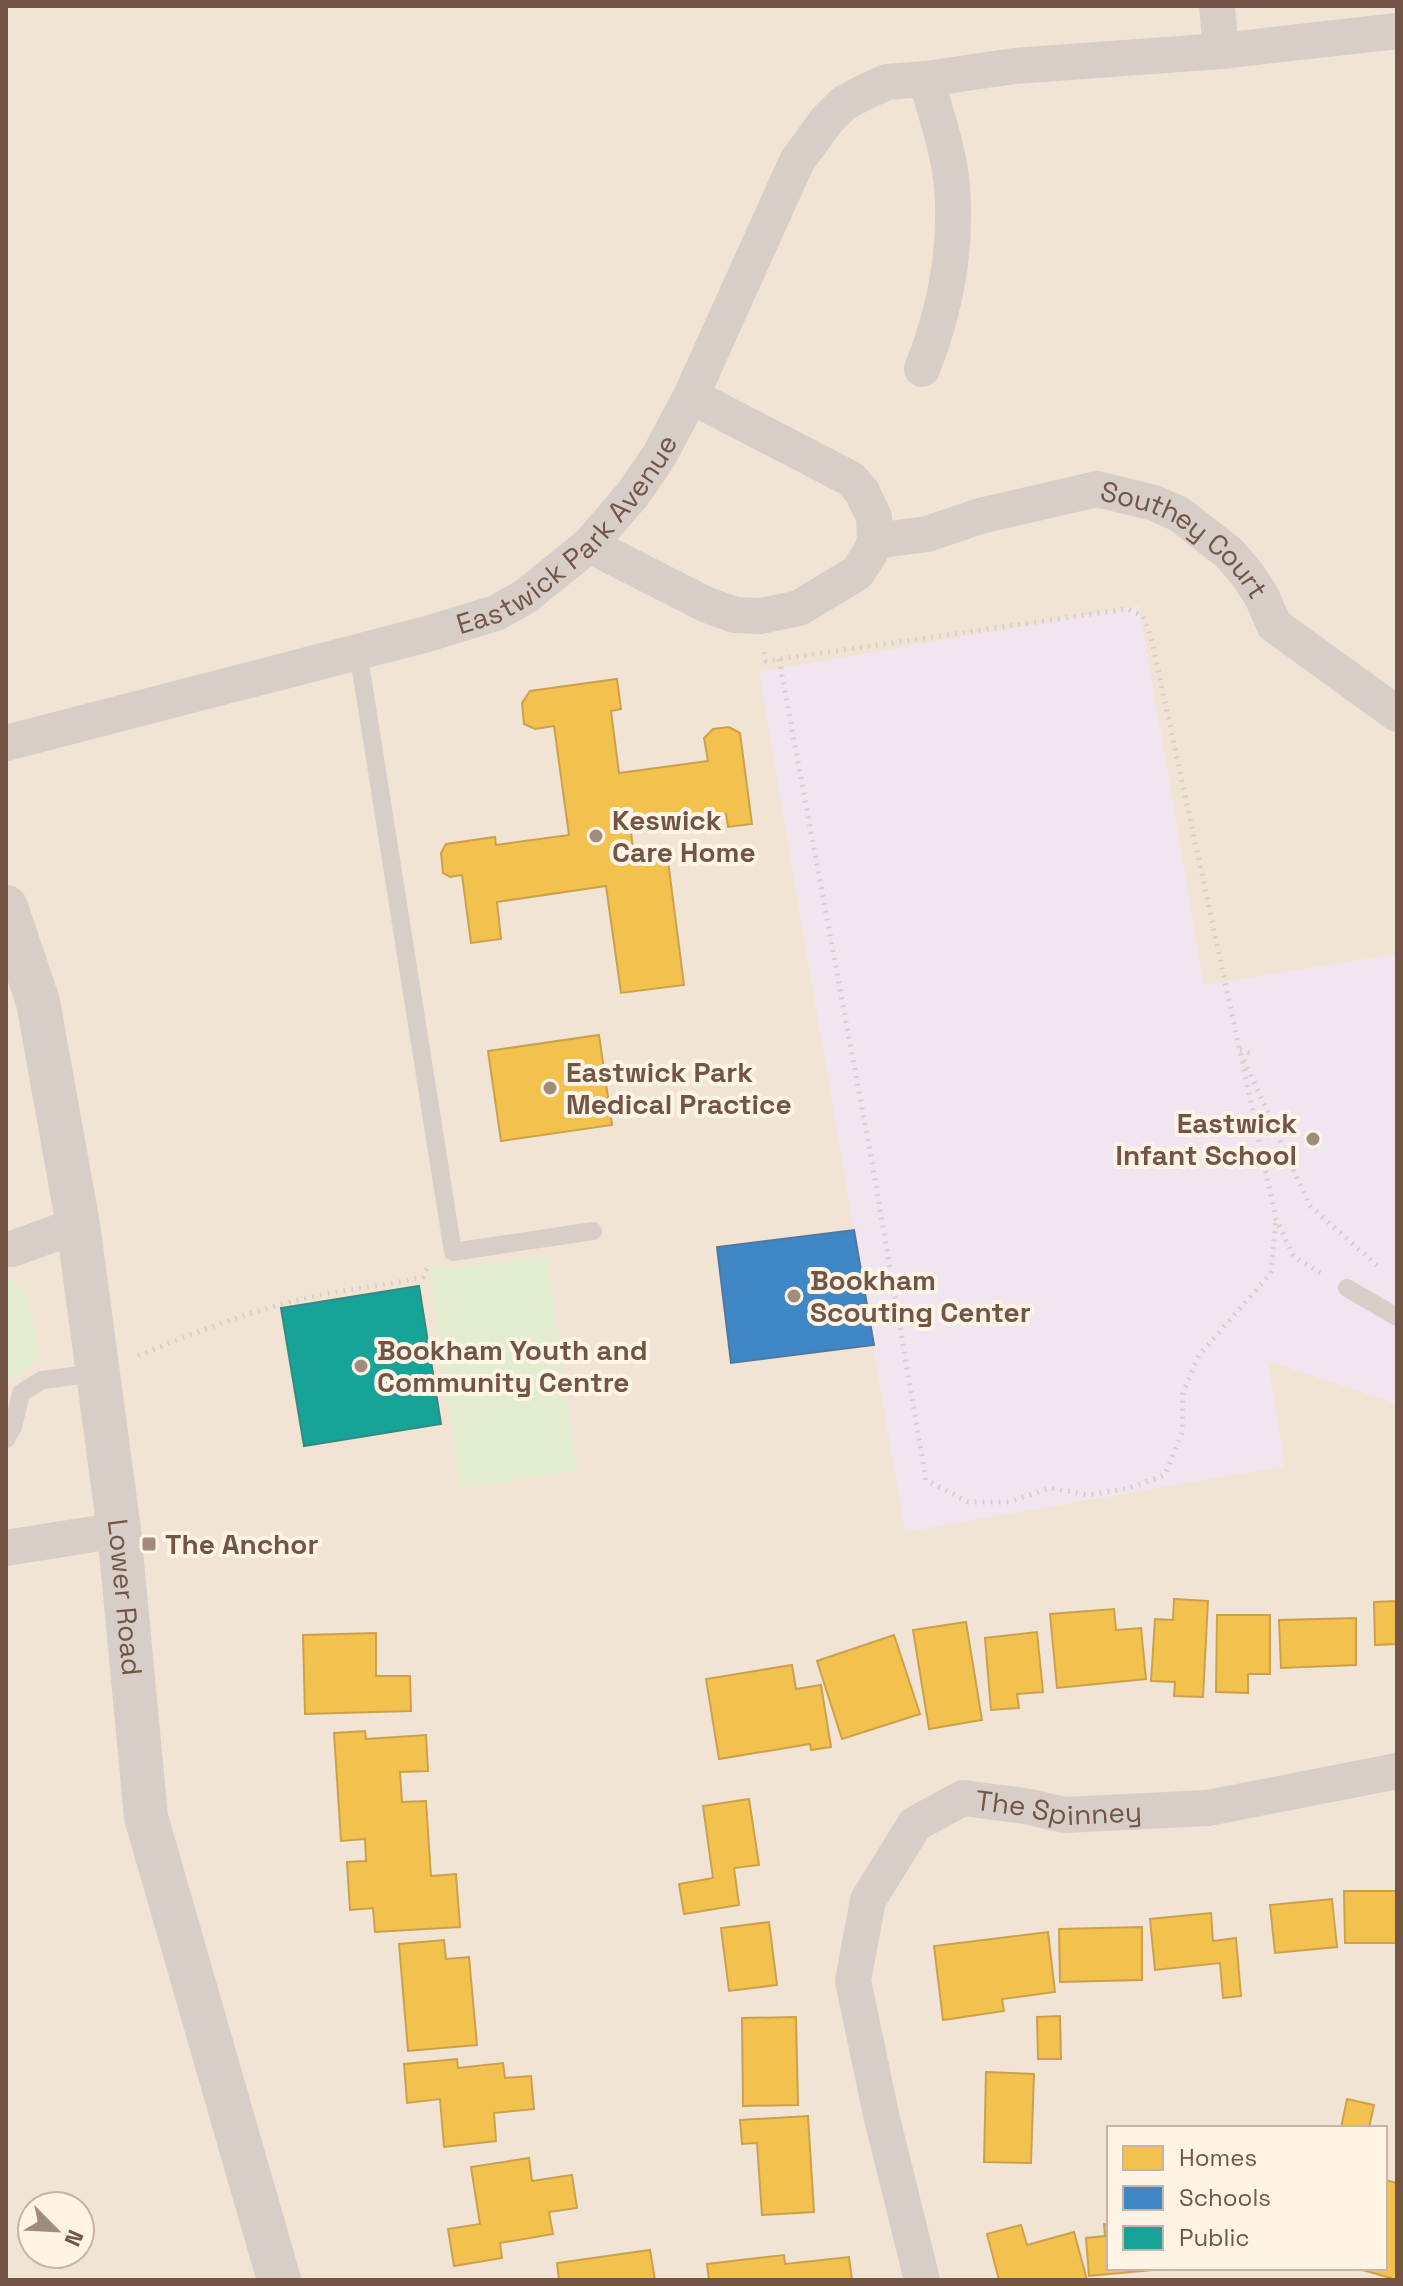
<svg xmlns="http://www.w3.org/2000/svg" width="1403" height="2286" viewBox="0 0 1403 2286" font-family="'Space Grotesk',sans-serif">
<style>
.residential{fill:#f2e4d5;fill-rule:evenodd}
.education{fill:#f1e5f0}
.green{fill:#e2eccf}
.homes{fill:#f2c14e;stroke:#cca14c;stroke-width:2}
.schools{fill:#3f88c5;stroke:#4f799f;stroke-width:2}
.public{fill:#17a398;stroke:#338c7f;stroke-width:2}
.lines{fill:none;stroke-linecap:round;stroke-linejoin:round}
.path{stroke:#d9cfca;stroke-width:5;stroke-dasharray:2 6;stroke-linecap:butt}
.lane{stroke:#d7cec8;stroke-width:18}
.street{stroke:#d7cec8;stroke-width:36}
.secondary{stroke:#d7cec8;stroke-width:44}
.poi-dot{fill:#a18b7e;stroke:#fff4e5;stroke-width:3}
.labels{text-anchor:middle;stroke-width:8;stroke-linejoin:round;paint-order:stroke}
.street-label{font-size:28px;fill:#735546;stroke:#fff4e5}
.poi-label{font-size:28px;font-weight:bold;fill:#735546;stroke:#fff4e5;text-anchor:start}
</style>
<rect width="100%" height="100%" fill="#f6efe6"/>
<path class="residential" d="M6 6H1397V2280H6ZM1109 2128H1385V2268H1109ZM32 2206H80V2254H32Z"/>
<polygon class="education" points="1139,606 1204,985 1397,954 1397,1404 1268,1361 1285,1466 905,1532 759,672"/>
<g class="green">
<polygon points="547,1255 577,1471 460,1488 429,1266 451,1269"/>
<polygon points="6,1276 21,1287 29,1302 39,1358 6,1384"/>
</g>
<g class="homes">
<polygon points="617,679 621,709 611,711 619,773 708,761 704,738 713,729 729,727 740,733 752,824 728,827 726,814 716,815 716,820 631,832 634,857 667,853 684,985 621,993 606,886 497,902 501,939 471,943 462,875 450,877 443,873 441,853 446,844 495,837 496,845 569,835 554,726 535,729 524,724 522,703 530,691"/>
<polygon points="599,1035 612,1125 501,1141 488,1051"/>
<polygon points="1174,1599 1208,1601 1203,1697 1174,1696 1175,1682 1151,1681 1155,1619 1173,1620"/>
<polygon points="1397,1601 1397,1644 1375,1645 1374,1602"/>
<polygon points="1114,1609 1116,1630 1141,1628 1146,1679 1057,1688 1050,1614"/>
<polygon points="1217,1615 1270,1615 1270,1674 1248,1674 1248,1693 1216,1692"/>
<polygon points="1356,1618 1356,1665 1281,1668 1279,1620"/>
<polygon points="966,1622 982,1720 929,1729 913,1630"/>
<polygon points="1037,1632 1043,1692 1017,1694 1019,1708 991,1710 985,1638"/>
<polygon points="376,1633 376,1676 410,1676 411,1711 305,1714 303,1635"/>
<polygon points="894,1635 920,1714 842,1739 817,1661"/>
<polygon points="792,1665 796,1689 821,1685 831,1747 811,1750 810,1744 719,1759 706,1679"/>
<polygon points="365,1731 366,1739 426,1735 428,1771 400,1772 402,1802 426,1801 431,1876 456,1874 460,1927 375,1932 373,1908 350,1910 347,1862 366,1861 365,1839 341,1841 334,1733"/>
<polygon points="749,1799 759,1865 734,1868 739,1905 684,1914 679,1884 713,1878 703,1806"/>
<polygon points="1344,1891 1397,1891 1397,1943 1345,1943"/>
<polygon points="1332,1899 1337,1947 1275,1953 1270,1905"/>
<polygon points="1211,1913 1213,1941 1236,1938 1241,1996 1223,1998 1220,1963 1155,1970 1150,1919"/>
<polygon points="769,1922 777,1985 729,1991 721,1928"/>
<polygon points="1142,1927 1142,1980 1060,1982 1059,1929"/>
<polygon points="1048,1932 1055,1992 1002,1999 1004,2011 943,2020 934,1946"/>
<polygon points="444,1940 446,1959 469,1957 477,2045 408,2051 399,1944"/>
<polygon points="1060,2016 1061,2059 1038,2059 1037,2017"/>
<polygon points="796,2017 798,2105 743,2106 742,2018"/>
<polygon points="457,2059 458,2068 503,2063 505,2078 531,2076 534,2109 494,2113 496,2141 444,2147 440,2099 407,2103 404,2064"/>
<polygon points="986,2072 1034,2074 1031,2163 984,2162"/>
<polygon points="1347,2099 1374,2105 1369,2128 1341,2128"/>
<polygon points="808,2116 814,2212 762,2215 757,2143 742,2144 740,2120"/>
<polygon points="529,2158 532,2181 572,2175 577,2208 549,2212 553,2234 500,2243 502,2258 454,2266 448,2229 480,2224 471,2167"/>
<polygon points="1385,2180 1397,2183 1397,2280 1356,2268 1385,2268"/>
<polygon points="1104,2224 1109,2224 1109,2268 1174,2268 1089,2276 1086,2238 1105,2236"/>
<polygon points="1021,2225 1027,2245 1074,2232 1087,2280 999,2280 987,2234"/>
<polygon points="650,2250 655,2280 559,2280 557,2263"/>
<polygon points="784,2255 785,2264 849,2257 852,2280 709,2280 707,2264"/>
</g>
<polygon class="schools" points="854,1230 874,1345 731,1363 717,1247"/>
<polygon class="public" points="419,1286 441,1424 304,1446 281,1308"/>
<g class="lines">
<g class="path">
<polyline points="764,652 766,661 1127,609 1143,616 1151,637 1276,1219 1294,1257 1324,1275"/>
<polyline points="779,659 872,1162 926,1480 968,1502 1009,1502 1050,1488 1088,1495 1129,1488 1165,1475 1182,1433 1183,1393 1199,1355 1271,1273 1276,1219"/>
<polyline points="1240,1050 1254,1054"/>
<polyline points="1244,1060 1310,1206 1380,1268"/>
<path d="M138 1356C194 1333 249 1311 307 1298 345 1289 385 1286 423 1277L427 1268"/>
</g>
<g class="lane">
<polyline points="358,651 453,1252 593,1231"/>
<polyline points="1347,1288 1397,1317"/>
<polyline points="6,1439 13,1427 21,1393 42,1380 97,1373"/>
</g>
<g class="street">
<polyline points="1217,6 1221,51"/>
<path d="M922 369C945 311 957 250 952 187 949 151 936 114 926 79"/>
<path id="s1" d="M875 541 927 534 980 516 1097 489 1154 503 1179 514 1229 553 1247 574 1262 597 1274 625 1397 714"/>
<polyline points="589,545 707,605 735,615 761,616 799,608 857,573 870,553 875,541 874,517 862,492 851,479 691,396"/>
<path id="s2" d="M6 743 427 634 496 613 526 596 589 545 633 494 659 456 691 396 797 161 827 120 844 103 867 91 887 82 926 79 1014 66 1221 51 1397 31"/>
<polyline points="6,1249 12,1249 78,1225"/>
<polyline points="6,1548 119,1530"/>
<path id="s3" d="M922 2280 882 2119 853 1981 868 1900 915 1824 963 1798 1025 1806 1065 1815 1208 1808 1397 1771"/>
</g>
<path class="secondary" id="s4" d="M6 907 38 1002 78 1225 119 1530 146 1817 279 2280"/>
</g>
<g class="poi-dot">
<circle cx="596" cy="836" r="8"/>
<circle cx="550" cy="1088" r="8"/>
<circle cx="1313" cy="1139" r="8"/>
<circle cx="794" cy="1296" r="8"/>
<circle cx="361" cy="1366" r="8"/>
<rect x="141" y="1536" width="16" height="16" rx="4"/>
</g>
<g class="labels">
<g class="street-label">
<text dy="10" stroke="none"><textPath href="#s2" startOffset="612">Eastwick Park Avenue</textPath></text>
<text dy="10" stroke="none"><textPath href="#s1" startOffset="332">Southey Court</textPath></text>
<text dy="10" stroke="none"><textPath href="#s4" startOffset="702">Lower Road</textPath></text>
<text dy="10" stroke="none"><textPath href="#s3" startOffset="630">The Spinney</textPath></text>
</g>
<g class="poi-label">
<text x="612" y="830">Keswick<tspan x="612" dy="32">Care Home</tspan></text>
<text x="566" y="1082">Eastwick Park<tspan x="566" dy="32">Medical Practice</tspan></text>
<text x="1297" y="1133" text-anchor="end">Eastwick<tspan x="1297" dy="32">Infant School</tspan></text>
<text x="810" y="1290">Bookham<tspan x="810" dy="32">Scouting Center</tspan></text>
<text x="377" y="1360">Bookham Youth and<tspan x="377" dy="32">Community Centre</tspan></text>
<text x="165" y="1554">The Anchor</text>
</g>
</g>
<rect width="1403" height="2286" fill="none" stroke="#735546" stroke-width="16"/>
<rect x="1107" y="2126" width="280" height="144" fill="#fff4e5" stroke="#c7b4a5" stroke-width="2"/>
<rect x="1123" y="2146" width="40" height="24" fill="#f2c14e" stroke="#c7b4a5" stroke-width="2"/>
<text x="1179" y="2166" font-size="24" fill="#735546">Homes</text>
<rect x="1123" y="2186" width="40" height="24" fill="#3f88c5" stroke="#c7b4a5" stroke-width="2"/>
<text x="1179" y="2206" font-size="24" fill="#735546">Schools</text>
<rect x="1123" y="2226" width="40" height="24" fill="#17a398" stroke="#c7b4a5" stroke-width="2"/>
<text x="1179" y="2246" font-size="24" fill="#735546">Public</text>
<g transform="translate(56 2230) rotate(114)"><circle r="38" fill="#fff4e5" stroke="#c7b4a5" stroke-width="2"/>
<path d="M0-6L14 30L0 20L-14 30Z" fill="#a18b7e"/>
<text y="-12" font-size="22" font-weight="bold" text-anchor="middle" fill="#735546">N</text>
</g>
</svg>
